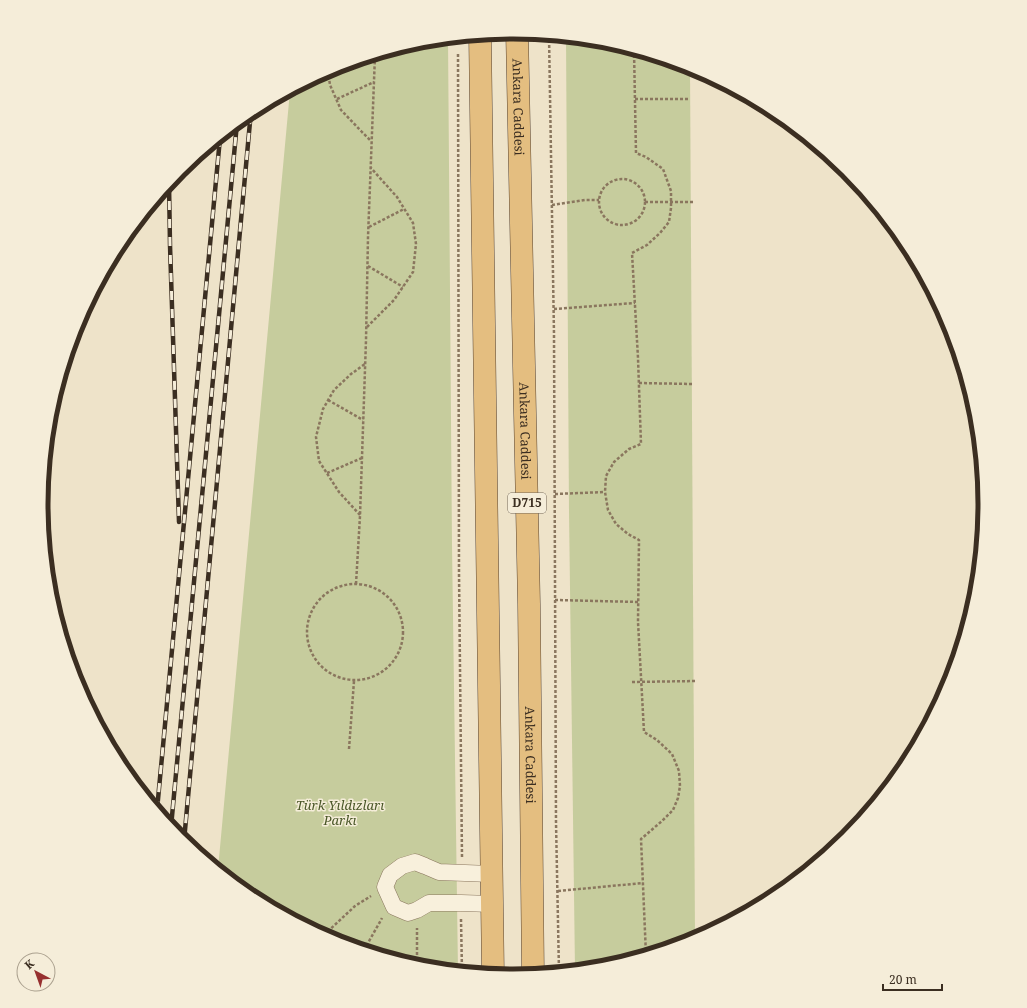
<svg xmlns="http://www.w3.org/2000/svg" width="1027" height="1008" viewBox="0 0 1027 1008" font-family="'Noto Serif',serif">
<style>
.green{fill:#c6cc9d}
.lines{fill:none;stroke-linecap:round;stroke-linejoin:round}
.minor-casing{stroke:#8a765e;stroke-width:17}
.trunk-casing{stroke:#584432;stroke-width:23}
.path{stroke:#8a765e;stroke-width:2.5;stroke-dasharray:3 2;stroke-linecap:butt}
.minor{stroke:#f8f0dc;stroke-width:16}
.trunk{stroke:#e4be80;stroke-width:22}
.rail-casing{stroke:#3b2e21;stroke-width:4.5}
.rail{stroke:#f5edd9;stroke-width:3;stroke-dasharray:9;stroke-linecap:butt}
.labels{text-anchor:middle;stroke-width:3;stroke-linejoin:round;paint-order:stroke}
.shield{fill:#f5edd9;stroke:#736758;stroke-width:1}
.shield-label{font-size:12px;font-weight:bold;fill:#3b2e21}
.street-label{font-size:13px;fill:#3b2e21;stroke:#f5edd9}
.park-label{font-size:13px;font-style:italic;fill:#4a5728;stroke:#f5edd9}
.rim{fill:none;stroke:#3b2e21;stroke-width:5}
</style>
<rect width="100%" height="100%" fill="#eee3c9"/>
<g class="green">
<polygon points="566,37 606,41 690,67 695,939 605,967 575,970 569,511"/>
<polygon points="448,38 452,545 458,971 421,967 333,940 251,896 218,869 290,91 333,68 422,41"/>
</g>
<g class="lines">
<g class="minor-casing">
<polyline id="minor" points="491,874 439,872 425,866 415,862 402,866 390,875 385,887 394,907 408,913 417,910 429,903 461,903 492,904"/>
</g>
<g class="trunk-casing">
<g id="trunk">
<path id="s1" d="M517 32 529 604 533 974"/>
<polyline points="480,35 493,974"/>
</g>
</g>
<g class="path">
<polyline points="549,35 554,334 556,822 559,972"/>
<polyline points="634,50 636,153 646,157 663,169 671,191 671,208 669,222 660,233 647,245 632,253 638,358 641,444 629,449 614,462 606,476 605,492 608,510 616,524 628,534 639,540 638,622 644,732 657,740 672,754 679,771 680,786 678,798 673,810 662,821 641,839 646,955"/>
<polyline points="458,54 459,573 462,857"/>
<polyline points="328,71 330,85 341,110 362,132 371,141"/>
<polyline points="337,99 374,82"/>
<polyline points="635,99 690,99"/>
<circle cx="622" cy="202" r="23"/>
<polyline points="645,202 693,202"/>
<polyline points="552,205 585,200 599,200"/>
<polyline points="369,227 404,209"/>
<polyline points="368,266 403,287"/>
<polyline points="554,309 635,303"/>
<polyline points="367,327 394,300 413,272 416,244 413,223 397,197 371,168"/>
<polyline points="639,383 692,384"/>
<polyline points="328,400 363,420"/>
<polyline points="327,473 362,458"/>
<polyline points="555,494 605,492"/>
<polyline points="360,515 339,492 319,461 316,437 323,409 334,390 351,374 365,364"/>
<circle cx="355" cy="632" r="48"/>
<polyline points="356,584 360,516 366,340 368,237 375,55"/>
<polyline points="555,600 639,602"/>
<polyline points="632,682 696,681"/>
<polyline points="349,749 354,681"/>
<polyline points="558,891 643,883"/>
<polyline points="461,919 462,971"/>
<polyline points="324,935 355,906 371,896"/>
<polyline points="364,950 381,920 382,918"/>
<polyline points="417,965 417,928"/>
</g>
<use href="#minor" class="minor"/>
<use href="#trunk" class="trunk"/>
<g class="rail-casing">
<g id="rail">
<polyline points="169,183 170,245 179,522"/>
<polyline points="157,810 220,138"/>
<polyline points="171,827 237,123"/>
<polyline points="184,841 251,111"/>
</g>
</g>
<use href="#rail" class="rail"/>
</g>
<g class="labels">
<rect class="shield" x="508" y="493" width="38" height="20" rx="3"/>
<g class="shield-label">
<text x="527" y="507">D715</text>
</g>
<g class="street-label">
<text dy="5" stroke="none"><textPath href="#s1" startOffset="75">Ankara Caddesi</textPath></text>
<text dy="5" stroke="none"><textPath href="#s1" startOffset="399">Ankara Caddesi</textPath></text>
<text dy="5" stroke="none"><textPath href="#s1" startOffset="723">Ankara Caddesi</textPath></text>
</g>
<g class="park-label">
<text x="340" y="810">Türk Yıldızları<tspan x="340" dy="15">Parkı</tspan></text>
</g>
</g>
<path d="M0 0H1027V1008H0ZM48 504a465 465 0 1 1 930 0a465 465 0 1 1-930 0Z" fill="#f5edd9" fill-rule="evenodd"/>
<path class="rim" d="M48 504a465 465 0 1 1 930 0a465 465 0 1 1-930 0Z"/>
<g transform="translate(36 972) rotate(319)"><circle r="19" fill="#f5edd9" stroke="#aba18f"/>
<path d="M0-3L7 15L0 10L-7 15Z" fill="#97302f"/>
<text y="-6" font-size="11" font-weight="bold" text-anchor="middle" fill="#3b2e21">K</text>
</g>
<path d="M883 984v6h59v-6" fill="none" stroke="#3b2e21" stroke-width="2"/>
<text x="889" y="984" font-size="12" fill="#3b2e21" stroke="#f5edd9" stroke-width="3" paint-order="stroke">20 m</text>
</svg>
